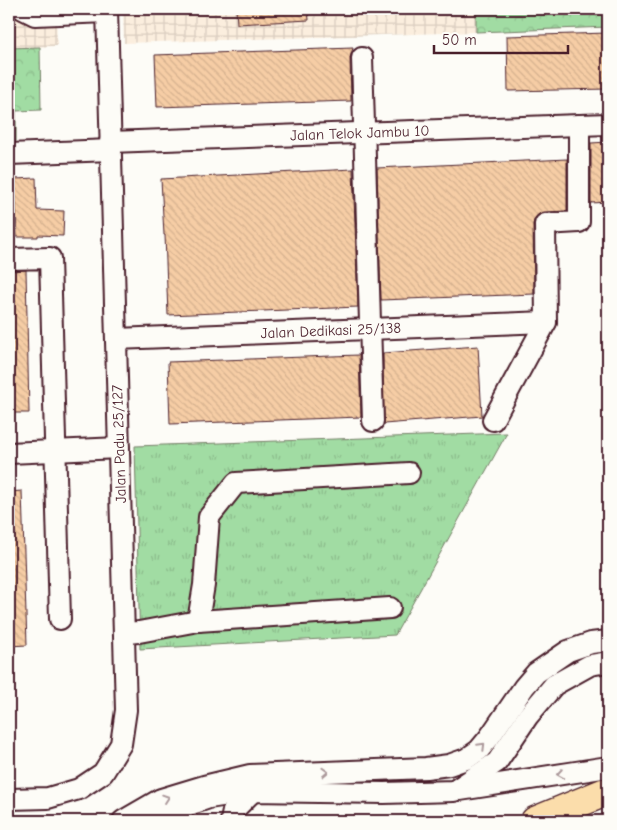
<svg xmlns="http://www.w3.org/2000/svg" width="617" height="830" viewBox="0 0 617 830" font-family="'Comic Neue',sans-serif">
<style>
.industrial{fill:url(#industrial-grid)}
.grass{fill:url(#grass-tufts);stroke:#767e67}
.forest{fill:url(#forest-crowns);stroke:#767e67}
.building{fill:url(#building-back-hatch);stroke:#4a1f2b}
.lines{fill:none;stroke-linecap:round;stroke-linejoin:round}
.minor-casing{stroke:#4a1f2b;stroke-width:24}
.highway-casing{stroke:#4a1f2b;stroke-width:31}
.minor{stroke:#fdfcf7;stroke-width:20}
.highway{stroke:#fbddab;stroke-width:28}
.oneway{stroke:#ac999b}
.labels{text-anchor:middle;stroke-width:4.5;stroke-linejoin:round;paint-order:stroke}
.street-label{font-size:15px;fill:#4a1f2b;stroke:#fdfcf7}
</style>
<defs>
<pattern id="industrial-grid" width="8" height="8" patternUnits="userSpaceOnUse" patternTransform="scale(1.25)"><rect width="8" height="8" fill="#fbeede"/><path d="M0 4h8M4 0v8" fill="none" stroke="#d9ccbf"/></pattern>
<pattern id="grass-tufts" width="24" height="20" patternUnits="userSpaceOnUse" patternTransform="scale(1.25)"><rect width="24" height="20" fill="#a1dca3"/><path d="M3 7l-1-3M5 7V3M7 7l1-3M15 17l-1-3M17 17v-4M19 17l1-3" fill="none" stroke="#8cbc8c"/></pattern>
<pattern id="forest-crowns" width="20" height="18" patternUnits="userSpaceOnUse" patternTransform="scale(1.25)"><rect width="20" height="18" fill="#a1dca3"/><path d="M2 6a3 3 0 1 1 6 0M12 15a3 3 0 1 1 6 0" fill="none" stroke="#8cbc8c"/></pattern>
<pattern id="building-back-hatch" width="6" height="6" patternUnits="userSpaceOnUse" patternTransform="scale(1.25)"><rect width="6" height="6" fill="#f6cda5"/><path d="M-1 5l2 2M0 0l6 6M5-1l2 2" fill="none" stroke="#d4b08e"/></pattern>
</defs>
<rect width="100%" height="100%" fill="#fdfcf7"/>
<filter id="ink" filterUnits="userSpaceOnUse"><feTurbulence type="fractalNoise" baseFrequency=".02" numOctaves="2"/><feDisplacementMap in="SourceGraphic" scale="10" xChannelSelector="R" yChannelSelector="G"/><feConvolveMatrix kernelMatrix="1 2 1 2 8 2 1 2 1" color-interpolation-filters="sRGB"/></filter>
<g filter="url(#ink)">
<g class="industrial">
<polygon points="9,9 56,9 57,46 9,48"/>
<polygon points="123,9 476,9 476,32 124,43"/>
</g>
<polygon class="grass" points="507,433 395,635 140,649 135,446"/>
<g class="forest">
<polygon points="476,9 608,9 608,27 476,32"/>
<polygon points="40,47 41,110 16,111 16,141 9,141 9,48"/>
</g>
<g class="building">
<polygon points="236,9 308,9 309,20 237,24"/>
<polygon points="608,33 608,89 508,91 507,36"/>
<polygon points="353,48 350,58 351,101 157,107 155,55"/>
<polygon points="608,142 608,202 591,203 591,143"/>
<polygon points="567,159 567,211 544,212 539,214 535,218 533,224 534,294 381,300 377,168"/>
<polygon points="353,169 358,307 168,315 165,235 164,235 161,179"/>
<polygon points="36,178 37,210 64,211 63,236 38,235 38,237 17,237 15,179"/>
<polygon points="26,270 29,413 9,413 9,271"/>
<polygon points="478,346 482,416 384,424 383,353"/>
<polygon points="359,355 361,417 170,424 168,362"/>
<polygon points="22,491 27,645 9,646 9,492"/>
</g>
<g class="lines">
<g class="minor-casing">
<g id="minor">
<polyline points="23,9 35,15 107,12"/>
<polyline points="362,58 373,421"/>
<path id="s1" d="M110 142 608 124"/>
<polyline points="9,154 111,150"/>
<polyline points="9,259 50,258 60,619"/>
<path id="s2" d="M116 339 546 322"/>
<polyline points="493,420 546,322 545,224 579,222 579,125"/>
<polyline points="9,453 119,448"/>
<polyline points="198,621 204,585 209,517 236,483 409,473"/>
<polyline points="124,633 139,632 198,621 390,608"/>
<polyline points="460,790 608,767"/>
<polyline points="9,799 48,798 79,789 103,773 121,744 126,710 107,9"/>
<polyline points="123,821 161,799 204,786 250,775 426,768 449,765 466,759 479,750 489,738 524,687 536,673 568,651 591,643 608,641"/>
<polyline points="150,821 160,815 209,798 253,791 384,793 454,791 497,762 528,716 554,685 590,665 608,662"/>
<polyline points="231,821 233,811 253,791"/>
</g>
</g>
<g class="highway-casing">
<polyline id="highway" points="535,821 603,793 608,792"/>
</g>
<use href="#minor" class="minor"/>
<use href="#highway" class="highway"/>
</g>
<defs><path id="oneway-chevron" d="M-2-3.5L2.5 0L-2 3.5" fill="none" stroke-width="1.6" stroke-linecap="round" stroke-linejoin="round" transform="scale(1.25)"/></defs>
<g class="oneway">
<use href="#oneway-chevron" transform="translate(482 746) rotate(-45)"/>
<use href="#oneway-chevron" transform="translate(325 772) rotate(-2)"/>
<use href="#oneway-chevron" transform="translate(560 774) rotate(171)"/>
<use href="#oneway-chevron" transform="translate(166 798) rotate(-19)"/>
</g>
</g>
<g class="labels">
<g class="street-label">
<text dy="5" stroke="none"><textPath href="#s1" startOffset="250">Jalan Telok Jambu 10</textPath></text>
<text dy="5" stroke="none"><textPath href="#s2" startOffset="215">Jalan Dedikasi 25/138</textPath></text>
<text transform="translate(119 444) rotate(-92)" y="5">Jalan Padu 25/127</text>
</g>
</g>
<rect width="617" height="830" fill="none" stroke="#fdfcf7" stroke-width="30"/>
<rect x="15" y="15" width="587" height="800" fill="none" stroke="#4a1f2b" stroke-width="2" filter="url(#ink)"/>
<path d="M434 45v8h134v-8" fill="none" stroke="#4a1f2b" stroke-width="2.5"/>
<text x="442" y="45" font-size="15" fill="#4a1f2b" stroke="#fdfcf7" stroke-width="4" paint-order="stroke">50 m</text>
</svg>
